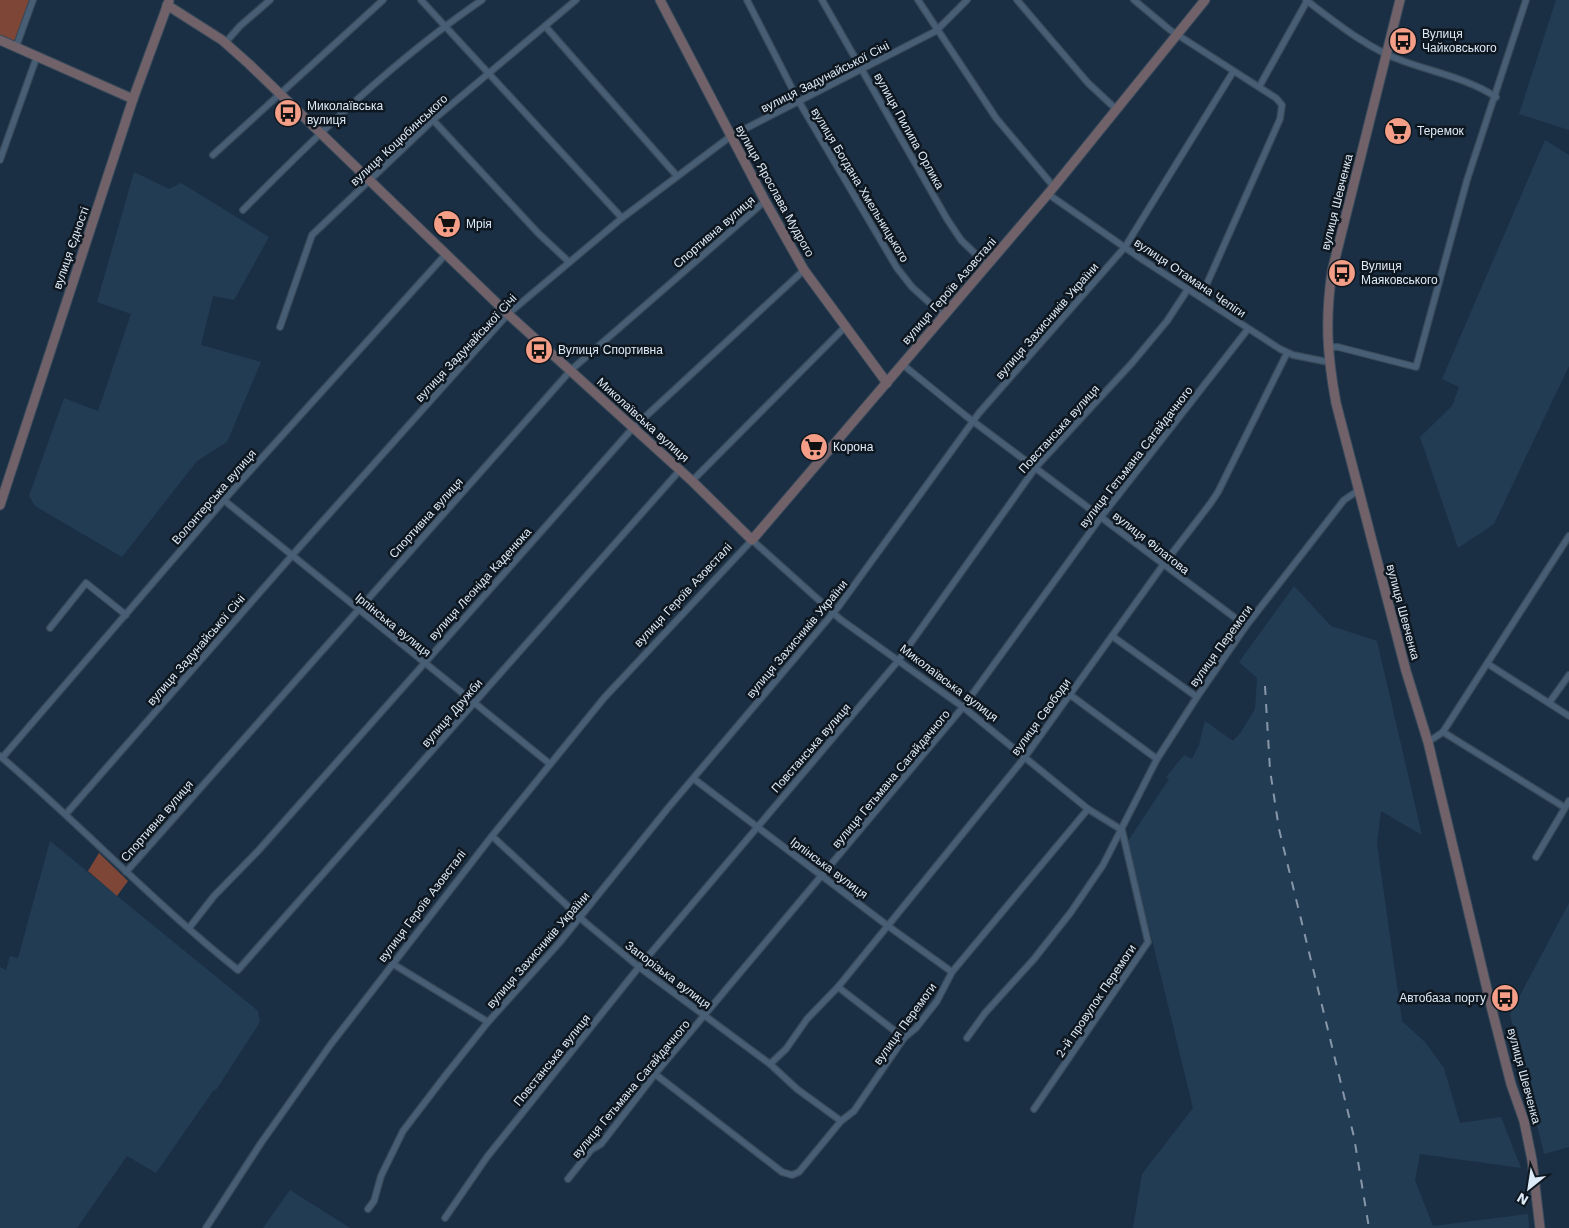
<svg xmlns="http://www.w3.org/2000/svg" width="1569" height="1228" viewBox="0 0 1569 1228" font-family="'Work Sans',sans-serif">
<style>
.built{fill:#223c54}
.green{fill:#7e4637}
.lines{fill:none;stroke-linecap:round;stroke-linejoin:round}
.street-casing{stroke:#384a5a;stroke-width:8}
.secondary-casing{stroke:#384a5a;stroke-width:11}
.street{stroke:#485e75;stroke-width:5.5}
.secondary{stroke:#71626a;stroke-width:9}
.rail{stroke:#8797a8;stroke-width:2;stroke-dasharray:9 9;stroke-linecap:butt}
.labels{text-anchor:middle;stroke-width:5;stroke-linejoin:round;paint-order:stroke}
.poi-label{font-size:12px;fill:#ddeaf7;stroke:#0e1720;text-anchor:start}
.street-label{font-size:12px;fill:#ddeaf7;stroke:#0e1720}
</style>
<rect width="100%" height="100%" fill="#1b2f44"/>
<g class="built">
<polygon points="1556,0 1569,0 1569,130 1519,114"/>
<polygon points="1545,140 1569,155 1569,366 1494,524 1458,548 1420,437 1452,406 1459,387 1442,379"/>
<polygon points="134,172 169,189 181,183 269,237 234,300 213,296 201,345 261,362 227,442 197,461 122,557 35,506 29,496 64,398 98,411 131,314 97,302"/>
<polygon points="1294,586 1331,626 1377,641 1422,835 1381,811 1377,844 1402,1021 1425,1042 1444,1068 1460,1123 1501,1117 1521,1168 1420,1154 1415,1180 1433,1226 1528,1214 1529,1228 1133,1228 1142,1174 1193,1108 1128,841 1169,779 1166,777 1184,755 1192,759 1199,745 1205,721 1233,741 1241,732 1255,709 1257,678 1239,662"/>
<polygon points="50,841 258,1011 260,1022 216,1090 213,1091 156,1173 127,1156 77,1228 0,1228 0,967 6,970 10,956 18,958"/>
<polygon points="1569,903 1569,1147 1544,1154 1510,1014"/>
<polygon points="290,1190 350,1228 263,1228"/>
</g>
<g class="green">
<polygon points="0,0 31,0 15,43 0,36"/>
<polygon points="99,853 128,881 117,896 88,871"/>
</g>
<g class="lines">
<g class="street-casing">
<g id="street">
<polyline points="421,0 622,218"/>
<polyline points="747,0 798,100 897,268 912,287 944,316"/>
<polyline points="822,0 947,219 961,240 987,265"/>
<polyline points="918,0 996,118 1054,187"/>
<polyline points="1017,0 1088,83 1117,110"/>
<polyline points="1134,0 1170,30 1276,98 1282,105 1280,119 1201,297"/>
<path d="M1306 0C1335 22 1368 49 1403 61 1433 72 1469 79 1496 97"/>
<polyline points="545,26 677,176"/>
<polyline points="225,43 240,26 270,0"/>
<polyline points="16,47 33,0"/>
<polyline points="1259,87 1307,1"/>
<polyline points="433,120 538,233 569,262"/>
<polyline points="213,155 383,0"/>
<polyline points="0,160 37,56"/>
<polyline points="1048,194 1143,260 1280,349 1293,355 1328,362"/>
<path d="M243 210C317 135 394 60 482 0"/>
<polyline points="280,327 312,235 433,120 576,0"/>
<polyline points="1327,347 1338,347 1416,367 1467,180 1526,0"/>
<polyline points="902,364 966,416 1246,626"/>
<polyline points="692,481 844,328"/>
<polyline points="225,501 550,764"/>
<polyline points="50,628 86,583 126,615"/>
<polyline points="1112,636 1197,697"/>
<polyline points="1488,664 1569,716"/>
<polyline points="1069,694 1157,759"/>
<polyline points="1549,703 1569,675"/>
<polyline points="1443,732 1564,807"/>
<polyline points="1428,742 1443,732 1569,536"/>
<path d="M0 756C81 825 154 903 238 970L680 470"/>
<polyline points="2,758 231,492 446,254"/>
<polyline points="694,779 888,926 952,972"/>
<polyline points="66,814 296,551 508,314 622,218 731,136 936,31 967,0"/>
<polyline points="492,836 586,923 639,967 770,1064 797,1089 841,1121"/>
<polyline points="1536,857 1569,801"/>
<polyline points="126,872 571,370 765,201"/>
<polyline points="189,928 214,896 258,851 632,429 804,270"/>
<polyline points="393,964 488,1022"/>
<polyline points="838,987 904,1038"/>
<polyline points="967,1038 985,1013 1034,959 1071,912 1103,865 1157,759 1197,697 1246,626 1344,500 1359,490"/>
<polyline points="770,1064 786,1049 807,1019 838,987 1025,757 1163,565 1210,504 1218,492 1287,353"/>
<polyline points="655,1074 782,1172 792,1175 799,1172 841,1121 854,1111 904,1038 916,1028 937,1001 952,972 1088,809"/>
<polyline points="1034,1109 1148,942 1122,830"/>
<polyline points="568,1179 591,1150 601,1144 655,1074 963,707 1101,517 1248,329"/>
<polyline points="368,1209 374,1201 381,1176 403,1131 445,1076 488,1022 560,942 668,808 839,606 979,413 1125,247 1233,72"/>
<polyline points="445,1218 487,1157 639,967 898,661 1036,467 1132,363 1167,321 1188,289"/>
<polyline points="206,1228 261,1143 331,1044 492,836 604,698 752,540 840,619 963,707 1088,809 1122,830"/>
</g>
</g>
<g class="secondary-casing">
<g id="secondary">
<polyline points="660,0 765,201 804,270 887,383"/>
<path d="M1400 0 1332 271C1325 320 1327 354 1336 403L1406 671 1428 742 1492 1010 1511 1084 1524 1121 1532 1160 1540 1228"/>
<polyline points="167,5 222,40 249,64 508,314 692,481 752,540 1048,194 1205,0"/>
<polyline points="0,40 133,99"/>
<polyline points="0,505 133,99 169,1"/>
</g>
</g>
<use href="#street" class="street"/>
<use href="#secondary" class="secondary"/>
<polyline class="rail" points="1265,686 1270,770 1279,829 1354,1137 1369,1228"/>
</g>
<defs>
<g id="bus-disc" transform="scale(1.4375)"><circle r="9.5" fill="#f49e87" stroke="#0e1720"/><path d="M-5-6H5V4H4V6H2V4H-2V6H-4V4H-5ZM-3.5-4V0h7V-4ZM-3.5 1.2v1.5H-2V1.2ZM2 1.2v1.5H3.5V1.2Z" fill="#111"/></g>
<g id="supermarket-disc" transform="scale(1.4375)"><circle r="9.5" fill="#f49e87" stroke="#0e1720"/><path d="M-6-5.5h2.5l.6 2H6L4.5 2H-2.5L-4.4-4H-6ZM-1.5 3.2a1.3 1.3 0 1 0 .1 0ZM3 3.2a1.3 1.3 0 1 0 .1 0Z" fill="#111"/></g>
</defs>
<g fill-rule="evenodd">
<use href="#bus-disc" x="1403" y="41"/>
<use href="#bus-disc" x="288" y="113"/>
<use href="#supermarket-disc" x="1398" y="131"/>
<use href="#supermarket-disc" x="447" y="224"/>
<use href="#bus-disc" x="1342" y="273"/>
<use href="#bus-disc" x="539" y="350"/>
<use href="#supermarket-disc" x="814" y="447"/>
<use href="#bus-disc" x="1505" y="998"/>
</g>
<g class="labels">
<g class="poi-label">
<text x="1422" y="38">Вулиця<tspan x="1422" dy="14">Чайковського</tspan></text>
<text x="307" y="110">Миколаївська<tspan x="307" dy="14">вулиця</tspan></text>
<text x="1417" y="135">Теремок</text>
<text x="466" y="228">Мрія</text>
<text x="1361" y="270">Вулиця<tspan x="1361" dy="14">Маяковського</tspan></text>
<text x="558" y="354">Вулиця Спортивна</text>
<text x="833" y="451">Корона</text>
<text x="1486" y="1002" text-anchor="end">Автобаза порту</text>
</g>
<g class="street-label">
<text transform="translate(825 77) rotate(-27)" y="4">вулиця Задунайської Січі</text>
<text transform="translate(909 131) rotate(61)" y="4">вулиця Пилипа Орлика</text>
<text transform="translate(399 140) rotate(-43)" y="4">вулиця Коцюбинського</text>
<text transform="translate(860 185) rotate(59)" y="4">вулиця Богдана Хмельницького</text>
<text transform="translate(775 191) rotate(61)" y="4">вулиця Ярослава Мудрого</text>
<text transform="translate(1337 202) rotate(-76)" y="4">вулиця Шевченка</text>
<text transform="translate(714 232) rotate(-41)" y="4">Спортивна вулиця</text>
<text transform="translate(71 248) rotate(-71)" y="4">вулиця Єдності</text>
<text transform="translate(1190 278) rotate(34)" y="4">вулиця Отамана Чепіги</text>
<text transform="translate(949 291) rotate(-49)" y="4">вулиця Героїв Азовсталі</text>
<text transform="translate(1047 321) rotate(-49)" y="4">вулиця Захисників України</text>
<text transform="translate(466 348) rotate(-47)" y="4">вулиця Задунайської Січі</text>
<text transform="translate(643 420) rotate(42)" y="4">Миколаївська вулиця</text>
<text transform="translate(1059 429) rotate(-48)" y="4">Повстанська вулиця</text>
<text transform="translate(1136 457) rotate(-52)" y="4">вулиця Гетьмана Сагайдачного</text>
<text transform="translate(214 497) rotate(-49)" y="4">Волонтерська вулиця</text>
<text transform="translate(426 518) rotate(-48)" y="4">Спортивна вулиця</text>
<text transform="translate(1151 543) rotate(38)" y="4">вулиця Філатова</text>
<text transform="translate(480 584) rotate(-48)" y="4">вулиця Леоніда Каденюка</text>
<text transform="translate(683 595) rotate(-47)" y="4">вулиця Героїв Азовсталі</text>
<text transform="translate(1403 612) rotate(75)" y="4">вулиця Шевченка</text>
<text transform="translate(393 625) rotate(39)" y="4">Ірпінська вулиця</text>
<text transform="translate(797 639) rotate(-50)" y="4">вулиця Захисників України</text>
<text transform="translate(1221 646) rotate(-54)" y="4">вулиця Перемоги</text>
<text transform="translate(196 650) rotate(-49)" y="4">вулиця Задунайської Січі</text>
<text transform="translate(949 683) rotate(37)" y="4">Миколаївська вулиця</text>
<text transform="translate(452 713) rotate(-49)" y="4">вулиця Дружби</text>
<text transform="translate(1041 717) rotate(-54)" y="4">вулиця Свободи</text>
<text transform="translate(811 748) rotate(-49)" y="4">Повстанська вулиця</text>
<text transform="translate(891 779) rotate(-50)" y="4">вулиця Гетьмана Сагайдачного</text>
<text transform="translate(157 821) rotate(-49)" y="4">Спортивна вулиця</text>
<text transform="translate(829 868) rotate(37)" y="4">Ірпінська вулиця</text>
<text transform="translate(422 906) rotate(-53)" y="4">вулиця Героїв Азовсталі</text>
<text transform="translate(538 950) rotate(-49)" y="4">вулиця Захисників України</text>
<text transform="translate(668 975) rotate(37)" y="4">Запорізька вулиця</text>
<text transform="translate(1096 1001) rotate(-56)" y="4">2-й провулок Перемоги</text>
<text transform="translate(905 1024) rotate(-54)" y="4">вулиця Перемоги</text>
<text transform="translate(552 1060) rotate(-51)" y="4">Повстанська вулиця</text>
<text transform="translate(1524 1076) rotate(75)" y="4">вулиця Шевченка</text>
<text transform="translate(631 1089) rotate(-50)" y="4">вулиця Гетьмана Сагайдачного</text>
</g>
</g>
<g transform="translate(1529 1188) rotate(210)" stroke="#0e1720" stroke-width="4" paint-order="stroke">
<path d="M0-4L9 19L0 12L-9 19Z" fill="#ddeaf7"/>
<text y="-8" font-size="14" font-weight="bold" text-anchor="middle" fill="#ddeaf7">N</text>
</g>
</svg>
